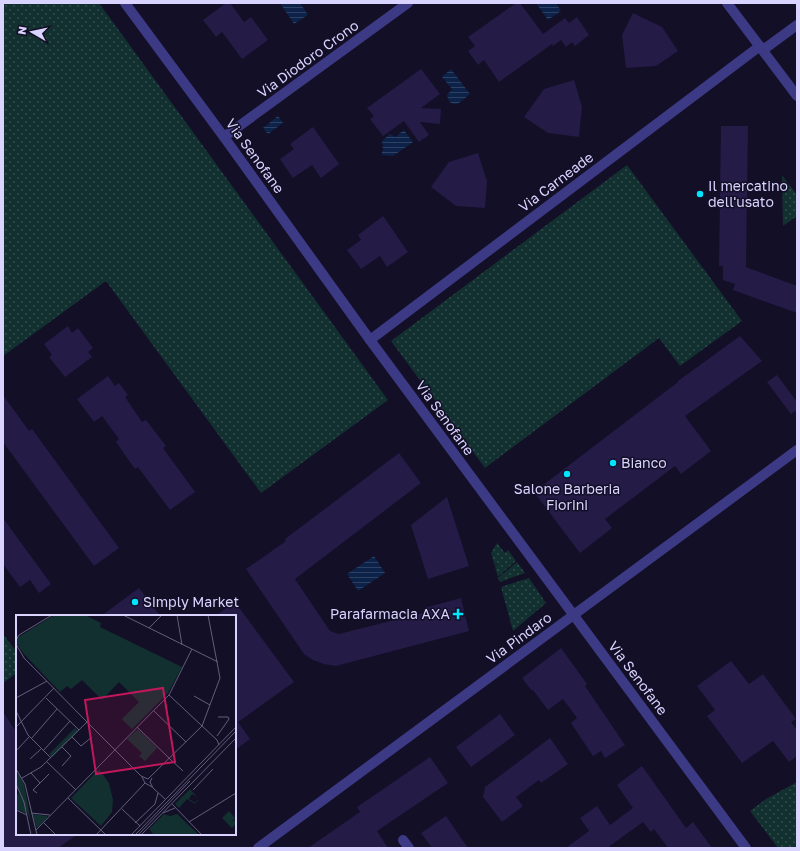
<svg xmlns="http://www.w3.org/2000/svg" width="800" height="851" viewBox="0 0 800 851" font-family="'Golos Text',sans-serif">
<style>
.grass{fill:url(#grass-dots)}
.water{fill:url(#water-rules)}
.building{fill:#241b47}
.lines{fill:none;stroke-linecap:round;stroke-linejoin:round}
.minor{stroke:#3d3a85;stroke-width:10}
.tertiary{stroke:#3d3a85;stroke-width:10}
.poi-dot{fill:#00e5ff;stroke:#130f26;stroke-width:1.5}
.labels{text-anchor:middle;stroke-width:3;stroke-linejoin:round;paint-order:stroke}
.street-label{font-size:14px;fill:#d9d4ff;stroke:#130f26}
.poi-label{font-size:14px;fill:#d9d4ff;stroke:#130f26;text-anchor:start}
.inset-road{fill:none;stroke:#625e7d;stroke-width:1}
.view{fill:#c2185b;fill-opacity:0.15;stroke:#c2185b;stroke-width:2}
.inset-edge{fill:none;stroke:#d9d4ff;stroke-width:2}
</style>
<defs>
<pattern id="grass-dots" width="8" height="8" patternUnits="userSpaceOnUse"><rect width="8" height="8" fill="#12302f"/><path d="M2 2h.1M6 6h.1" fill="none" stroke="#344d4e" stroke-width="1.8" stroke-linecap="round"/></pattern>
<pattern id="water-rules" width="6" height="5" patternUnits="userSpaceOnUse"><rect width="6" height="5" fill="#0c2248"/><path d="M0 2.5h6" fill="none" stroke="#2f4163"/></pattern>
</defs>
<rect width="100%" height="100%" fill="#130f26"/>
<g class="grass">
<polygon points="3,3 99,3 388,400 261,493 106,281 3,356"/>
<polygon points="627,165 742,321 680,366 659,338 485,468 391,341"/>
<polygon points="782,175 797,195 797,216 783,226"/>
<polygon points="497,543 505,553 508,550 516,561 498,577 495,567 499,561 495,566 491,553"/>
<polygon points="517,562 525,573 500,582 498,578"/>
<polygon points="529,578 546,603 513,631 501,587"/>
<polygon points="3,634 17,652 17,673 3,683"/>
<polygon points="797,782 797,848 778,848 750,811 766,799"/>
</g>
<g class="water">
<polygon points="280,3 300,3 308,15 294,24"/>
<polygon points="536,3 556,3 561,11 548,20"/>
<path d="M451 69 470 94 459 103 455 104C450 104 448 100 447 95L452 89 442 77Z"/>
<polygon points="278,116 283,123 268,134 263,128"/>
<polygon points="404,130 413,142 393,156 382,155 382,151 384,149 382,147 383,146 382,141 390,134 395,137"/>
<polygon points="374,556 385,573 358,591 347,574"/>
</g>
<g class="building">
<polygon points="226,3 230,3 244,22 251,17 268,40 242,59 222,32 216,37 203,20"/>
<polygon points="516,3 520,3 543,34 565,18 569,23 577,17 589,35 575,46 572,42 566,47 561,40 553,46 552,44 499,82 484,60 478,65 468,51 475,46 468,37"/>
<polygon points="633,13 662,27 678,51 656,66 626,68 622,35"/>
<polygon points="421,69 440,94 421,108 441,109 440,124 420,122 429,135 419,142 404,121 383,136 370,119 374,116 367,108"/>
<polygon points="574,80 582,107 579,137 548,133 524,117 544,89"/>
<polygon points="721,126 748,126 746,267 797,286 797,313 733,290 735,284 723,280 723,266 719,266"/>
<polygon points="313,127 339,164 321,178 312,165 293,178 280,159 294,149 290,144"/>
<polygon points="478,153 487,181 485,208 456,206 431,187 449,162"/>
<polygon points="383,216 408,252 387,267 380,256 361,269 347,250 361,240 358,235"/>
<polygon points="68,326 72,333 78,328 93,348 88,352 92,357 65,377 49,357 52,355 44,344"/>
<polygon points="740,336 762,361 685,416 711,451 681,474 675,466 605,519 612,528 580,553 534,492 678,382 678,381"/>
<polygon points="777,375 797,402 797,410 791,414 767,382"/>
<polygon points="108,376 115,386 119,383 128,395 125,397 142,422 146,420 166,446 163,448 195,492 170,510 138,467 135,469 116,442 119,439 102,416 94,422 77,399"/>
<polygon points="3,395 29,431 32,429 119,548 94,566 3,442"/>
<polygon points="399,453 421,483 295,579 330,631 339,634 426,612 424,608 461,598 469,631 336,666 324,664 313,660 304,654 246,569 286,541 285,539"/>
<polygon points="447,497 469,566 428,579 411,525"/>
<polygon points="3,518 51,584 39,593 30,580 20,587 3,564"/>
<polygon points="139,588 160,616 101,616"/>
<polygon points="235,602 294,682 238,722 250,739 235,750 235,616 215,616"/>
<polygon points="561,648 587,684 585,686 625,745 605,758 601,751 593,756 571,723 577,718 563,699 548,710 533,690 532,691 522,678"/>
<polygon points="731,661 749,684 763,674 796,719 791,722 797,730 797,756 789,762 773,741 742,763 707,716 715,710 697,686"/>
<polygon points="3,712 17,733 17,834 78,834 58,848 3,848"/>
<polygon points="500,714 515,735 471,767 456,747"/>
<polygon points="550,738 568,764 541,783 539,780 516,797 523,806 502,822 483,797 485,787"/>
<polygon points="430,757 448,783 377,831 388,848 308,848 360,812 357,807"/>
<polygon points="642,766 686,828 693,822 712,848 668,848 654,829 651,832 643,822 607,848 566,848 589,831 580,818 597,806 610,825 633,808 617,785"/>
<polygon points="446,816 468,848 432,848 421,833"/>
</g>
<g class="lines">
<g class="minor">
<polyline points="125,3 224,137 370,340 746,848"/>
<polyline points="727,3 797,96"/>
<polyline points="763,50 797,25"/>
<polyline points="224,137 408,3"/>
<polyline points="370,340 760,46"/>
<polyline points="403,840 409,848"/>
</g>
<polyline class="tertiary" points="258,848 797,450"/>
</g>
<g class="poi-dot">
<circle cx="700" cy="194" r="4"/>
<circle cx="613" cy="463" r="4"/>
<circle cx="567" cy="474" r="4"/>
<circle cx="135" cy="602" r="4"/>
<path d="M456 608h4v4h4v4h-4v4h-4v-4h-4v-4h4z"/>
</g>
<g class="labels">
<g class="street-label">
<text transform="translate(308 59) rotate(-36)" y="5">Via Diodoro Crono</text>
<text transform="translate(255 156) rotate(54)" y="5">Via Senofane</text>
<text transform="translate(556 182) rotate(-37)" y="5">Via Carneade</text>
<text transform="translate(445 418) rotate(54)" y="5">Via Senofane</text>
<text transform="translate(519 638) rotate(-36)" y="5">Via Pindaro</text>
<text transform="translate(638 678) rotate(53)" y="5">Via Senofane</text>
</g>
<g class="poi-label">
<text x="708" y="191">Il mercatino<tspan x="708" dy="16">dell'usato</tspan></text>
<text x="621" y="468">Bianco</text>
<text x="567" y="494" text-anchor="middle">Salone Barberia<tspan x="567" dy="16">Fiorini</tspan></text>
<text x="143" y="607">Simply Market</text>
<text x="450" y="619" text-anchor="end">Parafarmacia AXA</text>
</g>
</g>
<g transform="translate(16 615)">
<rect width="220" height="220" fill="#130f26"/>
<path d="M38 0H69L85 8 84 12 166 52 152 78 116 114 106 104 123 87 103 67 86 85 66 65 55 74 51 71 44 77 8 39 1 29V23ZM59 113 62 116 36 142 33 139ZM122 114 141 133 129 146 123 141 126 138 111 124ZM83 154 93 168 97 185 96 197 85 211 55 183ZM2 157 8 169 15 207 0 167ZM174 174 181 182 176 179 173 184 179 188 182 184V185L179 189 171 184 163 193 159 189ZM3 178 8 187 10 198 0 194V181ZM16 199 31 201V203L21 213ZM148 199 154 201 161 199 183 220H138L133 214Z" fill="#12302f"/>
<path d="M213 196 219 203 216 207 220 204V209L216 213 206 203Z" fill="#12302f"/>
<path class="inset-road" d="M107 0 202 47M161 0 166 30M133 13 146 0M0 25 3 20 36 0M0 29 8 43 71 107 125 161 132 164 186 111 204 63 192 0M153 80 201 125 203 130M178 81 194 90M0 83 31 66M30 83 63 115M0 96 12 120 35 143M138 96 170 127M0 112 38 73M121 112 154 144M201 121 213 104 212 102H202M56 122 65 131 76 122M15 124 41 94M46 132 55 141 46 151M0 136 13 122M27 136 54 106M14 144 25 134M154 144 167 156M31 147 60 175M0 154 9 169 21 220M15 158 24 168M126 162 129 168 136 172M6 163 25 152 71 107M136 163 134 167 137 173 149 184M0 169 8 187 15 220M177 175 197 154M21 178 17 175 33 159M52 183 90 220M156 189 186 220M106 194 124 211M0 195 11 200M15 198 34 200M147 198 159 193M173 207 220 178M28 208 40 220M119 208 139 189 142 178M20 215 153 80 176 34M80 220 129 168M115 220 220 112M119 220 220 116M122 220 174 166M125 220 220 123"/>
<path class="view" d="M147 73 159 147 80 159 69 85Z"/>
<rect width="220" height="220" class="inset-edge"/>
</g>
<rect width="800" height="851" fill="none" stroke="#d9d4ff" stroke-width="8"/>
<g transform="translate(32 32) rotate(279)" stroke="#130f26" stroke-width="3" paint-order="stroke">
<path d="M0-3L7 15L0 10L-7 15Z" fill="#d9d4ff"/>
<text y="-6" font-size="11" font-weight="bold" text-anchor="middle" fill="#d9d4ff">N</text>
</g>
</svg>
